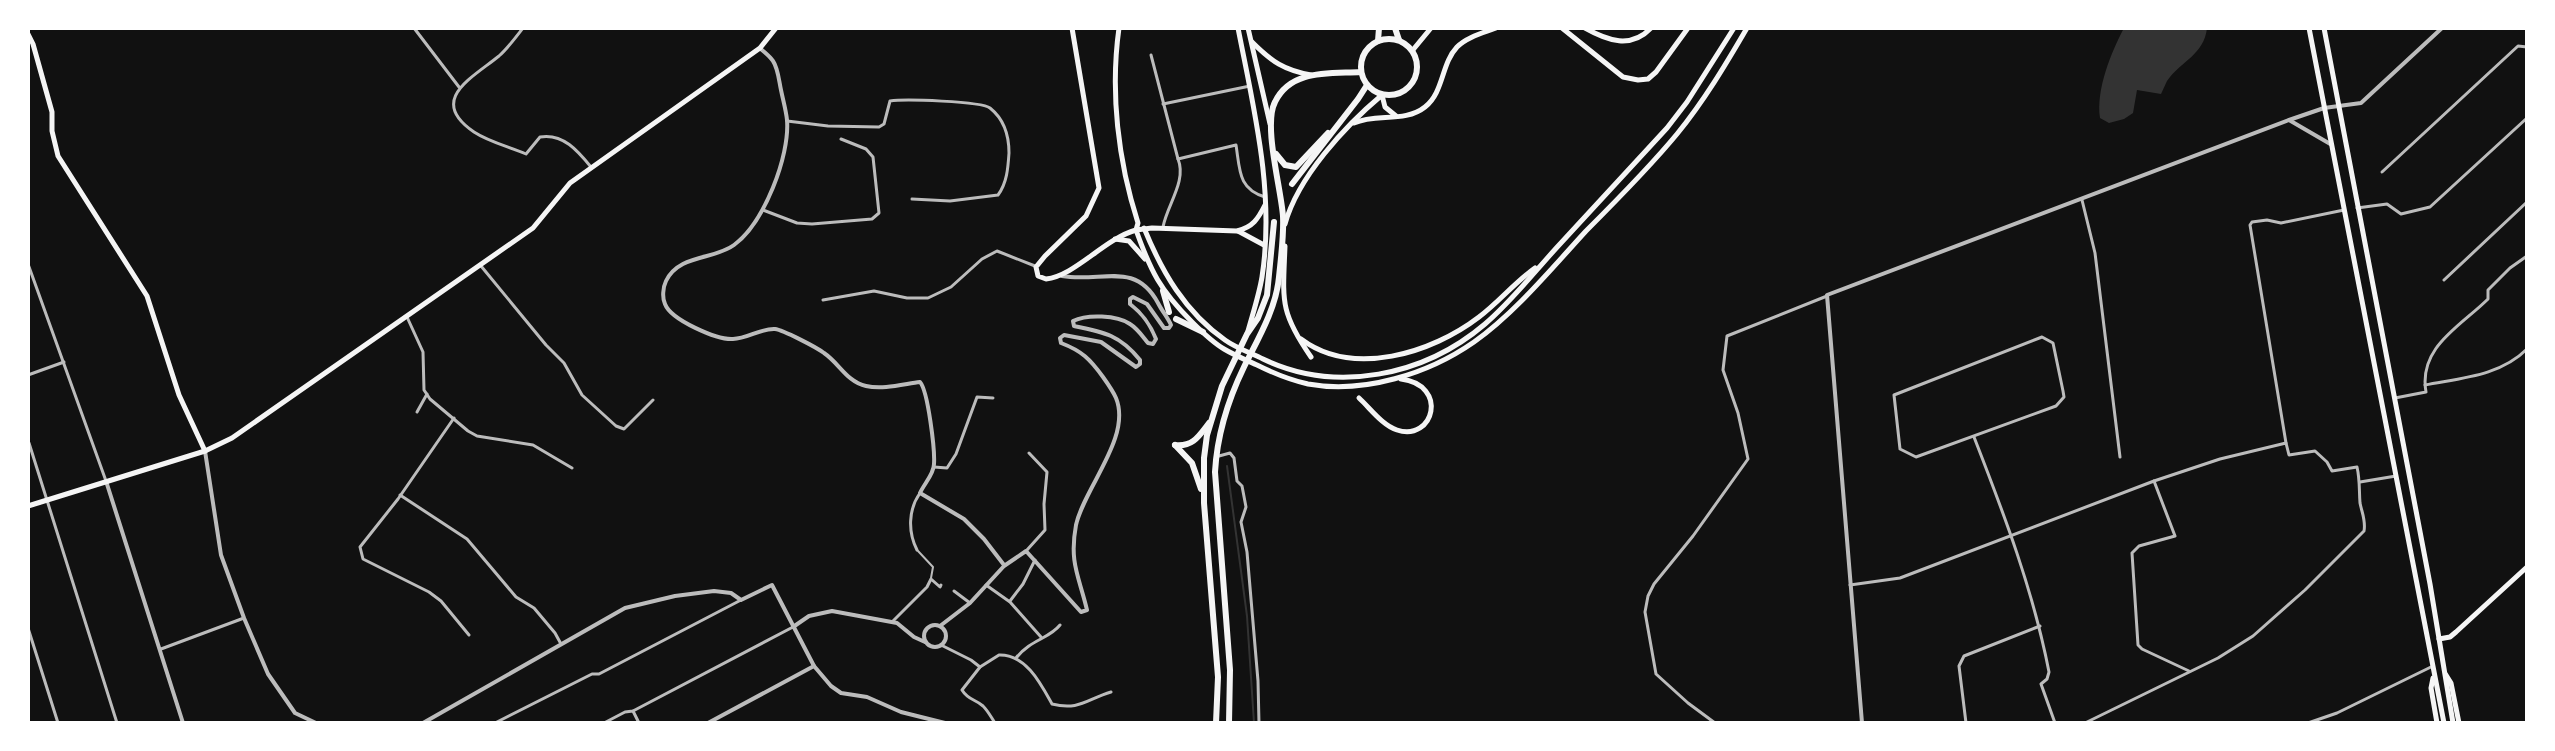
<svg xmlns="http://www.w3.org/2000/svg" width="2555" height="751" viewBox="0 0 2555 751" font-family="'Noto Sans',sans-serif">
<style>
.water{fill:#333}
.lines{fill:none;stroke-linecap:round;stroke-linejoin:round}
.stream{stroke:#333;stroke-width:2}
.service{stroke:#bcbcbc;stroke-width:2}
.pedestrian{stroke:#bcbcbc;stroke-width:3}
.minor{stroke:#bcbcbc;stroke-width:3}
.tertiary{stroke:#bcbcbc;stroke-width:4}
.secondary{stroke:#f5f5f5;stroke-width:5}
.primary{stroke:#f5f5f5;stroke-width:5}
.trunk{stroke:#f5f5f5;stroke-width:6}
</style>
<rect width="100%" height="100%" fill="#111"/>
<path class="water" d="M2124 28H2207C2204 55 2181 61 2167 81 2165 85 2163 90 2161 94L2137 90 2133 113 2124 119 2109 123 2100 118C2096 89 2111 53 2124 28Z"/>
<g class="lines">
<polyline class="stream" points="1227,466 1247,616 1254,723"/>
<polyline class="service" points="918,551 933,567 931,578"/>
<polyline class="pedestrian" points="417,412 427,394"/>
<g class="minor">
<polyline points="414,28 459,87"/>
<path d="M523 28C516 37 508 48 499 56 472 78 427 100 474 132 489 142 510 147 526 154L540 137C563 133 578 151 591 167"/>
<path d="M1151 55 1178 159 1236 145C1240 170 1238 189 1265 197"/>
<polyline points="1163,104 1250,86"/>
<path d="M787 121 828 126 879 127 884 124 890 101C904 99 981 101 990 108 1005 120 1009 136 1009 153 1008 168 1007 183 998 195L950 201 912 199"/>
<polyline points="2382,172 2518,46 2527,47"/>
<polyline points="2082,200 2095,253 2120,457"/>
<polyline points="2357,208 2387,204 2401,214 2430,207 2527,118"/>
<polyline points="763,210 797,223 812,224 872,219 879,213 873,157 866,149 841,139"/>
<path d="M1163 227C1167 205 1187 181 1178 159"/>
<polyline points="28,264 106,481"/>
<polyline points="481,266 546,345 564,363 582,395 616,426 624,429 653,400"/>
<polyline points="2444,280 2527,202"/>
<polyline points="823,300 874,291 907,298 928,298 951,287 982,259 997,251 1035,266"/>
<polyline points="407,317 423,352 424,390 430,399 468,431 477,436 533,445 572,468"/>
<polygon points="2042,337 2053,343 2063,391 2064,397 2056,406 1916,457 1900,449 1894,395"/>
<polyline points="28,375 64,362"/>
<path d="M2425 385C2461 378 2500 376 2527 349"/>
<path d="M2395 398 2426 392C2418 347 2461 326 2488 299V290L2510 268 2527 256"/>
<polyline points="454,418 398,499 360,547 363,559 429,592 441,601 469,635"/>
<path d="M1974 437C2004 514 2033 590 2049 672L2047 679 2041 684 2055 723"/>
<polyline points="29,443 117,723"/>
<polyline points="2286,443 2250,225 2252,222 2267,220 2281,223 2344,210"/>
<polyline points="1219,456 1230,453 1234,458 1237,481 1242,486 1246,507 1241,522 1247,552 1258,681 1259,723"/>
<polyline points="934,467 947,468 956,454 977,397 993,398"/>
<polyline points="2154,481 2175,536 2139,546 2132,553 2138,645 2142,649 2189,671"/>
<polyline points="2360,482 2396,476"/>
<polyline points="400,495 467,539 516,597 534,608 555,633 561,644"/>
<path d="M917 550C908 532 908 510 920 493"/>
<polyline points="1027,550 1045,530 1044,504 1047,472 1029,453"/>
<polyline points="986,585 1010,602 1041,637"/>
<path d="M1850 585 1900 578 2154 481 2220 459 2286 443 2289 455 2315 451 2327 462 2332 471 2357 467C2360 480 2359 490 2360 503 2362 513 2366 521 2364 531L2305 590 2253 636 2218 658 2085 723"/>
<polyline points="954,591 970,603"/>
<polyline points="1010,601 1023,584 1035,560"/>
<polyline points="892,622 927,587 931,579 940,587 941,585"/>
<polyline points="28,628 58,723"/>
<polyline points="941,645 971,660 980,667"/>
<polyline points="161,649 244,618"/>
<path d="M1016 658C1031 639 1049 639 1060 625"/>
<polyline points="633,711 639,723"/>
<polyline points="495,723 592,674 599,674 741,600"/>
<polyline points="604,723 625,712 633,711 793,627"/>
<path d="M995 723C991 717 988 711 983 706 975 699 968 700 962 690L980 667 999 655C1026 654 1041 684 1052 704 1079 711 1087 699 1111 692"/>
<polyline points="1715,723 1688,703 1656,674 1645,612 1648,596 1654,584 1693,536 1748,459 1738,413 1723,370 1727,336 1827,296"/>
<polyline points="1966,723 1959,666 1964,656 2040,626"/>
<polyline points="2308,723 2337,713 2433,666"/>
</g>
<g class="tertiary">
<path d="M760 48C764 52 770 56 773 61 778 68 779 81 781 90 783 100 786 110 787 120 790 156 764 223 734 245 714 260 679 254 666 281 663 287 662 298 665 304 671 320 717 340 733 339 747 339 761 328 775 329 783 330 816 347 824 353 839 363 847 382 866 386 883 390 904 384 920 382 928 391 935 450 934 464 934 474 924 484 920 493L964 519 984 539 1004 565"/>
<polyline points="2289,120 2332,145"/>
<polyline points="205,451 221,555 244,618 268,674 295,713 316,723"/>
<polyline points="106,481 183,723"/>
<circle cx="935" cy="636" r="11"/>
<path d="M940 626 970 603 1004 566 1026 551 1081 612 1087 610C1079 576 1069 563 1076 525 1084 488 1132 437 1116 398 1113 391 1108 384 1103 377 1090 359 1082 351 1061 343L1060 338 1064 335 1101 342 1136 367 1140 364V360C1120 335 1104 332 1074 326L1073 321C1087 314 1117 315 1130 324 1138 329 1143 337 1148 343L1153 344 1156 339C1150 324 1143 314 1130 304V299L1133 297 1147 304 1164 328H1169L1171 325C1168 318 1162 311 1158 303 1135 260 1101 283 1062 276"/>
<polyline points="793,627 809,616 832,611 897,623 914,637 925,642"/>
<polyline points="814,666 831,686 841,693 867,697 901,712 945,723"/>
<polyline points="423,723 625,608 675,596 714,591 731,593 741,600 772,585 814,666 708,723"/>
<polyline points="1862,723 1827,295 2289,120 2324,108 2361,103 2442,28"/>
</g>
<g class="secondary">
<path d="M1072 28 1099 188 1086 216 1045 256 1036 267 1038 276 1046 279C1075 276 1104 239 1136 230L1138 223C1118 161 1110 92 1119 28"/>
<polyline points="28,34 33,44 52,112 52,131 58,156 147,296 179,395 205,451"/>
<polyline points="28,506 205,451 232,438 533,228 570,183 760,48 776,28"/>
<polyline points="2439,639 2450,637 2456,632 2527,567"/>
</g>
<g class="primary">
<path d="M1238 28C1254 110 1275 193 1262 277 1259 295 1253 313 1248 331"/>
<polyline points="1248,28 1270,124"/>
<polyline points="1562,28 1623,77 1638,80 1648,79 1656,72 1688,28"/>
<path d="M1585 28C1608 41 1631 49 1651 28"/>
<polyline points="2309,28 2444,723"/>
<polyline points="2324,28 2430,584 2453,723"/>
<path d="M1252 42C1272 62 1284 70 1311 75"/>
<polyline points="1412,51 1431,28"/>
<path d="M1354 123C1376 113 1405 123 1425 107 1444 92 1441 64 1457 47 1467 37 1483 33 1496 28"/>
<path d="M1265 205C1258 219 1253 227 1237 231L1152 228 1136 230C1151 272 1160 290 1192 322 1202 332 1212 342 1224 349 1234 355 1246 360 1257 365 1273 373 1290 380 1308 384 1364 394 1428 374 1474 342 1515 313 1552 268 1586 231 1617 200 1649 168 1677 134 1704 101 1726 64 1747 28"/>
<path d="M1285 224C1298 177 1345 126 1382 95L1385 107 1396 116"/>
<path d="M1144 228C1162 272 1185 312 1225 340 1236 348 1251 353 1263 359 1336 394 1424 376 1485 324 1512 301 1535 271 1560 244 1596 205 1631 167 1667 128L1687 102 1734 28"/>
<polyline points="1238,231 1264,245"/>
<polyline points="1115,239 1129,241 1145,259"/>
<path d="M1285 246C1283 300 1279 311 1311 357"/>
<path d="M1301 339C1353 378 1432 353 1479 317 1499 302 1515 282 1535 268"/>
<path d="M1359 398C1370 408 1382 425 1397 430 1434 442 1449 385 1401 379"/>
<polyline points="2446,675 2451,683 2459,723"/>
<polyline points="2433,678 2431,688 2437,723"/>
</g>
<g class="trunk">
<polyline points="1395,28 1399,40"/>
<circle cx="1389" cy="67" r="28"/>
<polyline points="1378,41 1379,28"/>
<polyline points="1276,154 1285,165 1296,167 1328,133"/>
<polyline points="1292,184 1358,99 1367,85"/>
<polyline points="1163,291 1169,312"/>
<polyline points="1176,319 1203,332"/>
<polyline points="1175,445 1192,463 1201,489"/>
<path d="M1175 445C1193 447 1199 436 1209 423"/>
<polyline points="1216,723 1218,677 1204,503 1204,458 1207,435 1222,386 1247,334 1258,318 1267,295 1274,222"/>
<path d="M1229 723 1230 670 1215 472C1217 436 1228 400 1244 367 1258 339 1276 309 1279 277 1281 257 1284 236 1283 216 1281 188 1263 125 1275 102 1291 69 1329 74 1361 72"/>
</g>
</g>
<rect width="2555" height="751" fill="none" stroke="#ffffff" stroke-width="60"/>
</svg>
